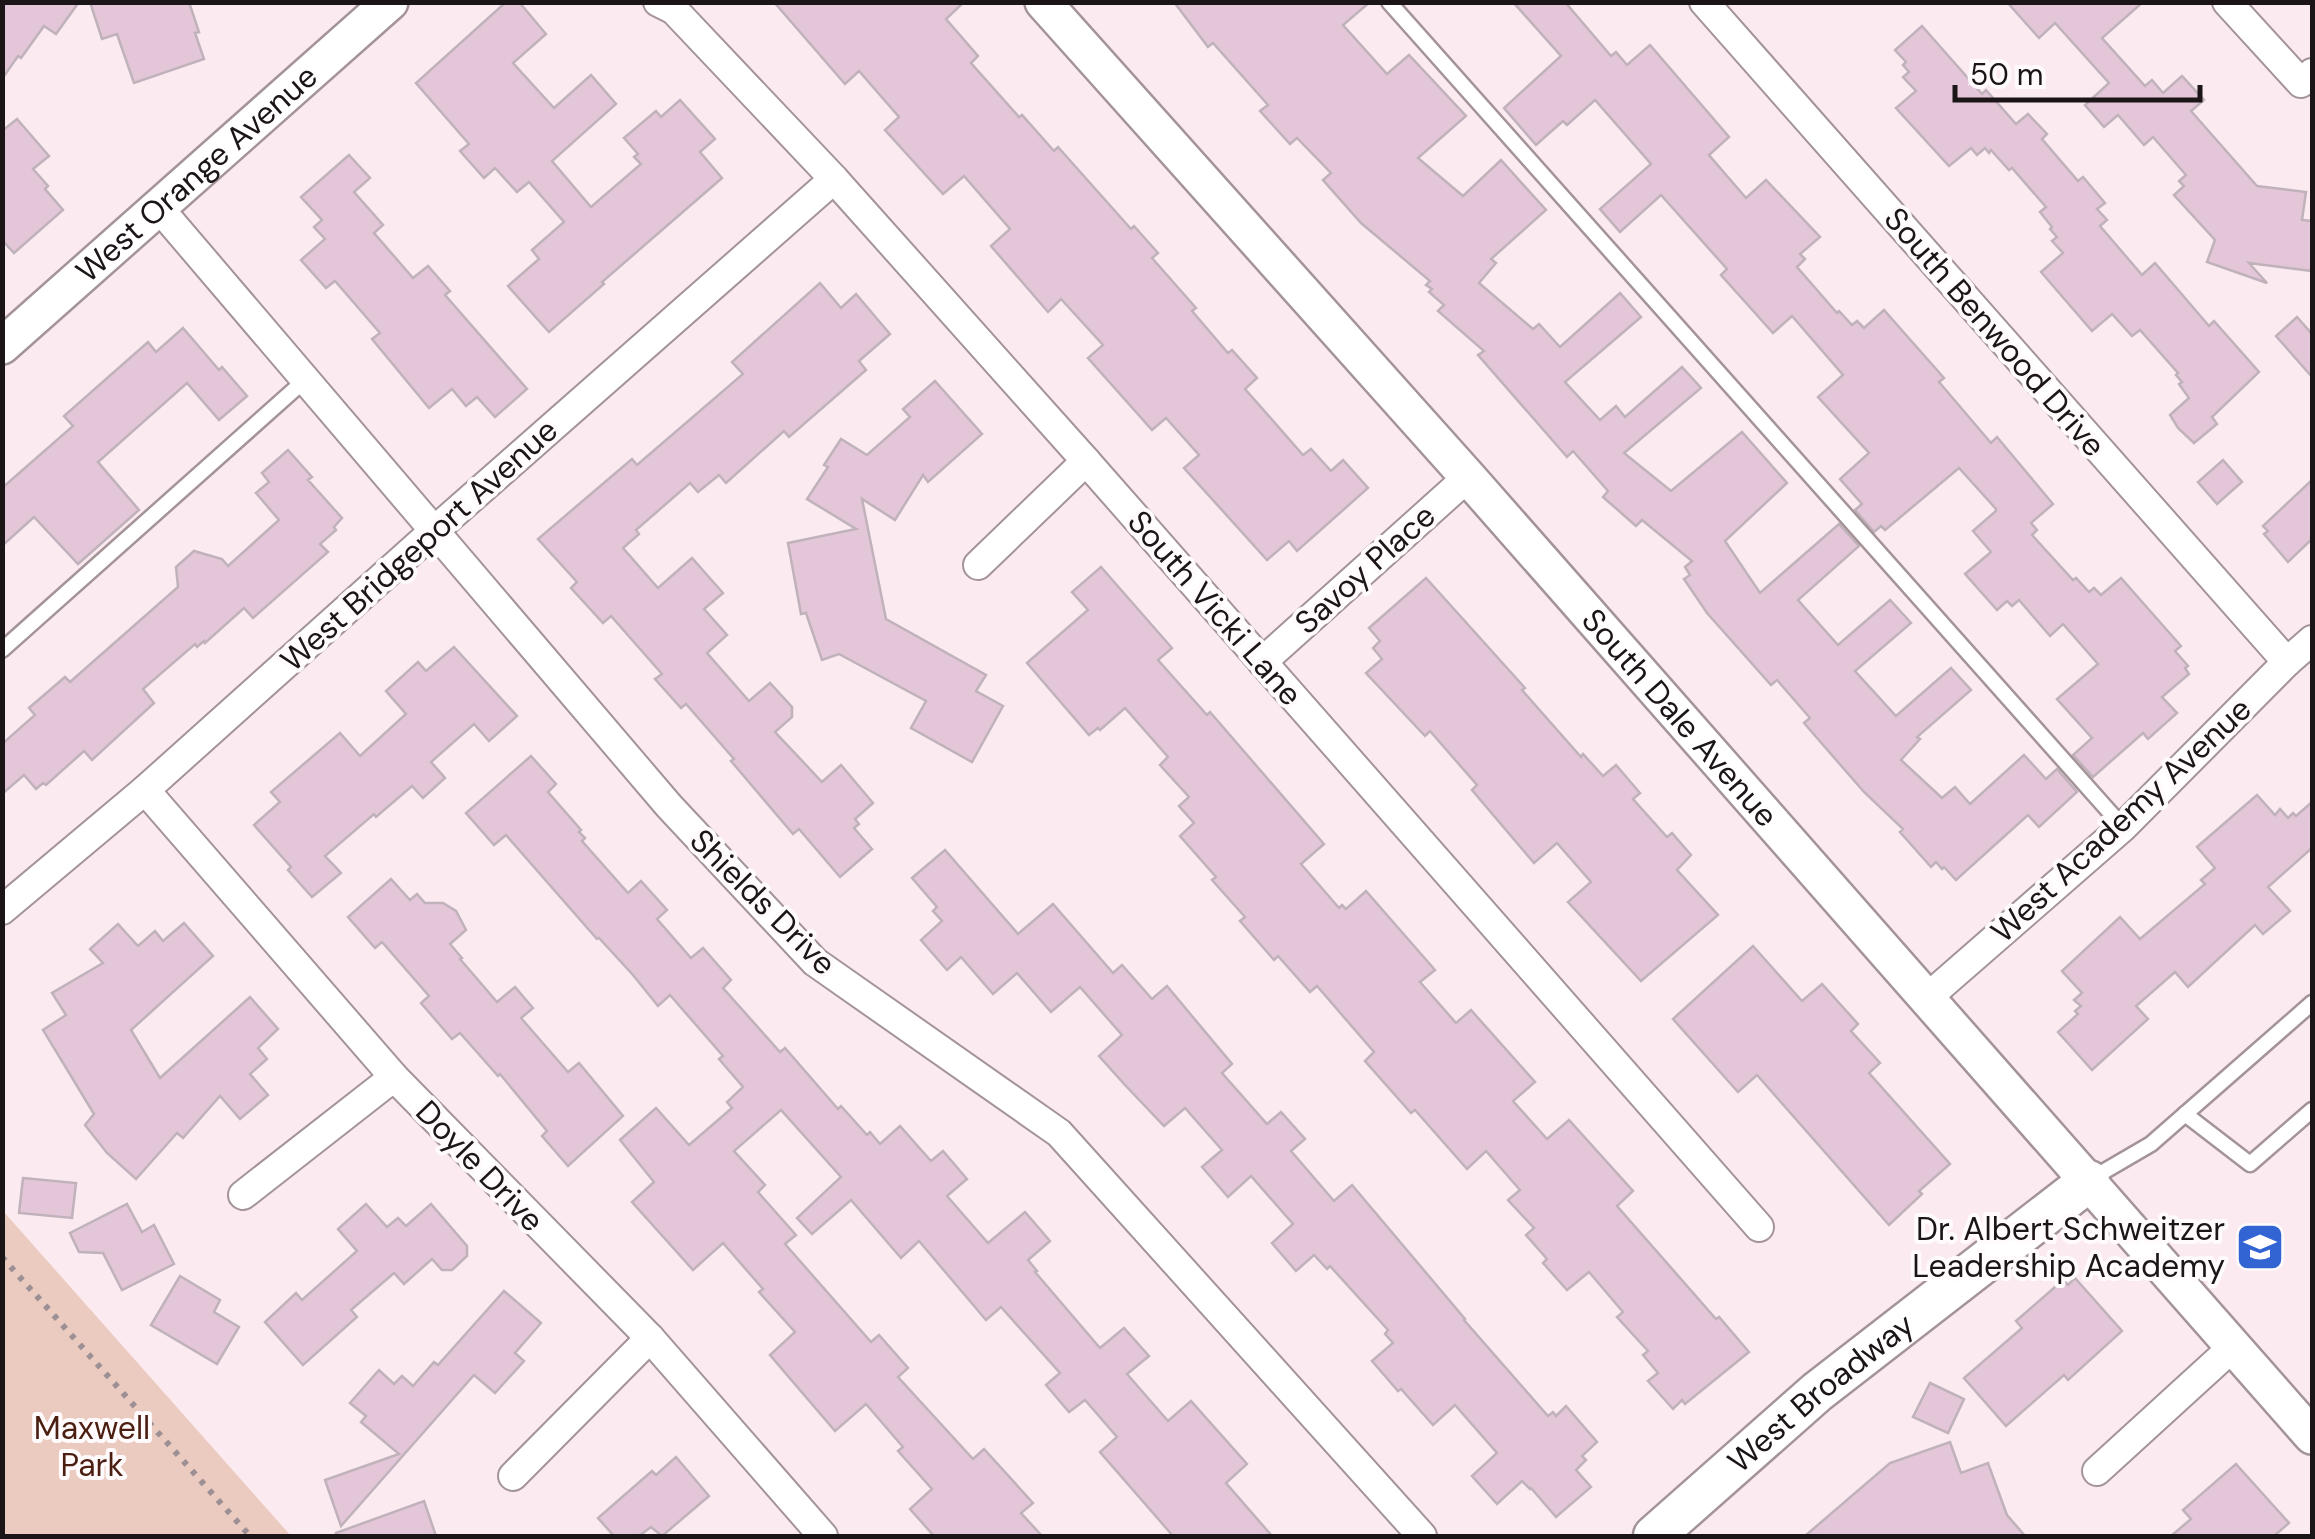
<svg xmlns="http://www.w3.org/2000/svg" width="2315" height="1539" viewBox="0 0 2315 1539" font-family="'DM Sans',sans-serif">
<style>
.green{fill:#ebcac0}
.building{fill:#e4c6d9;stroke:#c0b2bb;stroke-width:2.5}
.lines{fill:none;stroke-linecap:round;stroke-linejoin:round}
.service-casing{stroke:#a49498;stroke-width:19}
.minor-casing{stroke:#a49498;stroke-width:32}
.tertiary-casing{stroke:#a49498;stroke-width:40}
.secondary-casing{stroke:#a49498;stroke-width:45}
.path{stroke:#9c9094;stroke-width:6;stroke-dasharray:5 8;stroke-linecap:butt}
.service{stroke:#fff;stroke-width:14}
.minor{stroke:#fff;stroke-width:28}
.tertiary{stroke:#fff;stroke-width:35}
.secondary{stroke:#fff;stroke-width:40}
.labels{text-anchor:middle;stroke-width:8;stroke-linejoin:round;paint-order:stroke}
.street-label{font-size:32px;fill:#1b1517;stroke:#fffbfc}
.poi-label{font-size:32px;fill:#1b1517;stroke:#fffbfc;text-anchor:end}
.park-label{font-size:32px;fill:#4b1e11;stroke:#fffbfc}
</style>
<rect width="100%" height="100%" fill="#fbeaef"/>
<polygon class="green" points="3,1211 291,1536 3,1536"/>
<g class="building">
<polygon points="2,2 79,2 56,34 44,26 21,58 18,56 2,79"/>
<polygon points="90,2 189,2 199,32 195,33 204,59 134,83 117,34 102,39"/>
<polygon points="506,2 519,2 546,34 513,63 554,108 591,75 616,104 552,161 591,207 641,164 634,157 638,154 624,138 656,111 661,117 680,100 715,139 700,152 722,178 602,282 604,284 549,332 508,286 539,259 532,250 564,222 529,182 517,192 495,168 484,178 460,151 469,144 416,83"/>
<polygon points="774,2 964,2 946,19 978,56 971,63 1019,117 1022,115 1054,151 1058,147 1131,229 1134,226 1158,253 1152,258 1196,308 1192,311 1228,353 1232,350 1257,378 1245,389 1303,455 1311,449 1331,471 1343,460 1368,488 1297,551 1289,541 1267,560 1184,468 1199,455 1166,418 1152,430 1088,358 1103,345 1061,299 1048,312 991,246 1010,229 964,176 943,194 885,130 899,117 859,71 845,84"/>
<polygon points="1174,2 1370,2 1343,25 1387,74 1409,55 1466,116 1418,158 1463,196 1501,160 1546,210 1491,259 1496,263 1479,283 1533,329 1539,324 1560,347 1620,293 1641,317 1565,382 1600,420 1616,406 1625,417 1682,367 1701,388 1624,453 1671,491 1742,432 1787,483 1725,541 1760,593 1839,524 1859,546 1798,600 1838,645 1890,600 1911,623 1855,671 1896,716 1951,668 1971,690 1917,737 1920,739 1901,760 1942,798 1955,787 1970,804 2024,755 2046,779 2057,769 2077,792 2039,827 2028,815 1956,880 1944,867 1942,869 1936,862 1931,867 1900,832 1903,829 1864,792 1804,723 1810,718 1777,680 1771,685 1707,613 1684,579 1690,575 1685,567 1692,561 1642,520 1636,526 1603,497 1608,491 1573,451 1567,457 1478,355 1484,351 1438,311 1444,305 1429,292 1432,289 1426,285 1430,281 1361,223 1323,180 1331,173 1297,138 1290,144 1260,111 1268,105 1213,43 1208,47"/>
<polygon points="1513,2 1565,2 1611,56 1616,52 1627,65 1650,45 1729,137 1709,155 1746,198 1766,180 1820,237 1800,254 1805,259 1797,267 1837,313 1839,311 1852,325 1857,321 1864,328 1884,310 1944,378 1939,382 1991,443 1997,437 2053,504 2031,523 2037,530 2032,535 2073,580 2076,578 2089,592 2094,588 2101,595 2121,578 2181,646 2175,651 2188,666 2185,668 2189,674 2162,697 2177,713 2148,739 2143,733 2093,777 2073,755 2092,738 2057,699 2098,664 2063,624 2050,636 2019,600 2012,606 2007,601 1997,610 1965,574 1991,552 1973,531 1996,511 1996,509 1959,468 1885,530 1881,526 1874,532 1855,510 1862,504 1840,479 1869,453 1818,397 1843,375 1792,316 1773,333 1721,275 1727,269 1661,195 1620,232 1600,209 1651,164 1595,100 1567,125 1563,121 1536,145 1504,108 1561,56"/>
<polygon points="2007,2 2143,2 2102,38 2145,86 2152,80 2163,93 2182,76 2204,100 2191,111 2257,186 2306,192 2302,220 2312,221 2312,271 2249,263 2267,283 2207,262 2215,240 2174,195 2184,186 2179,181 2186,175 2153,137 2144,145 2118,115 2104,127 2085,105 2109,83 2055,23 2039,38"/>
<polygon points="1922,26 1982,94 1986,90 2016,124 2028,114 2047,134 2042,139 2078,181 2083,177 2105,203 2097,209 2107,220 2100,226 2142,275 2155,263 2209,326 2214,321 2259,372 2212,417 2217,424 2194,443 2178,428 2170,415 2189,398 2179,384 2182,382 2176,375 2178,373 2140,330 2132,336 2112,314 2092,331 2041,272 2063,253 2052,241 2057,237 2050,229 2052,227 2040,212 2046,207 2012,168 2009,170 1991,150 1989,153 1985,148 1977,155 1971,148 1949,166 1896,108 1916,91 1903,77 1909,72 1903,65 1906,62 1895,50"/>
<polygon points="17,119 49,156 33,169 48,186 45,189 63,210 14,253 2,240 2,131"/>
<polygon points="349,155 370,178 354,192 383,225 374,233 413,278 428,266 450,291 445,295 527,389 495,417 477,397 466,406 452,389 429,408 372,339 380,333 335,281 326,288 301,260 325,239 314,227 322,220 301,197"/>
<polygon points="820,283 841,308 856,294 890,334 859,361 866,370 789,437 784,431 726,483 719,475 698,492 690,483 636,530 639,534 623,548 658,588 692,558 723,593 704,609 727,635 707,653 749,701 770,683 792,707 792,717 775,732 822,782 841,765 873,803 855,819 859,824 854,828 872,849 840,877 799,829 793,834 731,761 734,759 686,704 681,708 655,679 662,674 611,616 603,623 571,588 577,582 538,539 632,459 637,465 743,374 732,362"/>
<polygon points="2297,317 2312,334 2312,377 2276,336"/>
<polygon points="183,328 219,370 222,367 247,396 219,420 187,383 98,462 139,510 78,564 34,517 2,546 2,488 73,426 64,416 148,342 156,352"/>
<polygon points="935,381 982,434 928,482 923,475 895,520 862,499 886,619 986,675 976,691 1003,706 972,762 911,728 926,701 839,654 822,660 806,613 801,614 788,543 856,529 807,499 828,467 824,465 841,439 867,455 910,417 903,409"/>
<polygon points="288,450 312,477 308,480 342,518 334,527 336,530 320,544 328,552 253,618 244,608 205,643 204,641 197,647 195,644 143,689 154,703 92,760 84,751 46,785 43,783 36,789 24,775 2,794 2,744 35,715 29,708 65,677 70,682 178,587 176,567 194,551 222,559 228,566 279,520 256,493 269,482 262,473"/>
<polygon points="2223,460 2242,482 2217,504 2198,482"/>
<polygon points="2312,480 2312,539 2288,562 2264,534 2268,531 2263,526"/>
<polygon points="1101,567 1172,648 1158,660 1207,715 1210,712 1324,844 1301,864 1339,908 1342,905 1346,909 1366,891 1435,970 1420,982 1456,1023 1471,1010 1535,1082 1513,1101 1547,1139 1569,1120 1633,1191 1617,1206 1716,1319 1719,1317 1749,1352 1685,1404 1682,1400 1673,1409 1648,1381 1658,1373 1643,1355 1648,1351 1617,1317 1623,1312 1589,1272 1567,1290 1543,1263 1547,1259 1526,1235 1534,1228 1508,1200 1520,1190 1486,1151 1467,1169 1415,1110 1411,1113 1365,1061 1374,1052 1317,986 1310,992 1278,956 1274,960 1240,921 1245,917 1212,880 1216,877 1180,836 1194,823 1179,806 1189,797 1160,765 1168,757 1125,708 1100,730 1098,728 1089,735 1027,663 1088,610 1072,592"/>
<polygon points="1426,578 1525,688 1522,690 1581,757 1583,754 1603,776 1616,765 1640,793 1633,799 1667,837 1672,833 1691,855 1677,870 1718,915 1641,981 1568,902 1591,882 1557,843 1534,863 1472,790 1477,785 1430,731 1425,736 1366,673 1382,659 1373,648 1380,641 1369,628"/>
<polygon points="454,647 517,716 489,741 474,724 431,762 445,778 423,798 412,786 376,817 374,814 325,856 341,873 312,897 288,870 291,867 254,825 280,802 271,792 340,733 360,756 406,714 386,691 418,662 426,671"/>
<polygon points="531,756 556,784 548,792 581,830 579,832 585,838 582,841 628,893 641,881 667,910 657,919 691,958 703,948 731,980 723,988 780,1052 785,1048 838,1109 841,1106 867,1135 870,1132 880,1144 900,1126 931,1161 943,1151 967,1179 947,1196 988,1243 1025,1212 1050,1241 1028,1260 1037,1271 1035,1272 1100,1348 1124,1328 1149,1356 1127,1374 1168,1421 1191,1401 1247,1464 1226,1483 1272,1536 1173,1536 1100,1452 1117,1437 1085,1400 1069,1412 1046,1385 1060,1373 1001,1307 986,1320 919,1241 901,1258 851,1200 812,1234 797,1218 841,1177 781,1110 734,1151 765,1185 758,1192 796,1235 785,1244 871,1342 879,1335 908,1368 898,1377 973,1459 984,1449 1033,1503 1021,1513 1042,1536 934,1536 910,1509 932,1489 898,1451 903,1447 866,1404 835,1431 770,1355 795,1332 759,1292 763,1289 723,1243 693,1270 632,1202 654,1182 620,1140 656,1108 689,1145 732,1108 727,1102 743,1087 719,1059 723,1056 670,995 658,1006 633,975 599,938 597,939 506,835 494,845 466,813"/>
<polygon points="2257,795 2275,815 2280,809 2288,818 2293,813 2296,816 2312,802 2312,848 2268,887 2290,911 2263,934 2255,925 2188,987 2175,972 2136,1006 2148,1019 2092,1070 2058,1032 2078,1014 2075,1011 2081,1006 2074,1000 2082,993 2062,971 2120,917 2140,939 2205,884 2201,880 2215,868 2197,847"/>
<polygon points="945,850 1018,934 1053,904 1113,973 1122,965 1152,999 1167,986 1232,1064 1222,1073 1267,1124 1281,1112 1305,1139 1291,1151 1334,1201 1352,1185 1465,1319 1464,1320 1548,1416 1553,1412 1556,1416 1566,1406 1597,1442 1582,1456 1586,1460 1576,1470 1591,1487 1556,1517 1531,1488 1530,1489 1522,1481 1497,1504 1472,1476 1497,1453 1455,1405 1433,1425 1401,1389 1398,1391 1372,1361 1393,1343 1385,1334 1388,1330 1330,1266 1327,1269 1314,1255 1296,1271 1272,1243 1293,1224 1251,1176 1228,1197 1202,1167 1222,1150 1185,1108 1164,1126 1125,1085 1099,1056 1122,1035 1080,987 1051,1012 1017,973 993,994 961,957 947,970 921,940 942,921 933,911 937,907 912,878"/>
<polygon points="391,879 410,900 417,894 425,903 443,903 456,911 466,930 450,944 462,958 460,959 497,1002 515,987 533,1008 521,1018 568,1072 579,1063 623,1116 568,1166 542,1136 547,1131 500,1074 498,1076 460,1033 452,1039 421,1003 429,996 382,942 375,948 348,917"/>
<polygon points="184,923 213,956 131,1030 160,1078 250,997 278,1029 258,1048 267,1059 250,1074 268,1095 240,1119 220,1096 183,1138 177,1133 136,1179 107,1153 85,1125 94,1114 43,1030 66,1015 52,993 103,963 90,949 118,924 138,946 155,931 163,941"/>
<polygon points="1753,946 1802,1001 1822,984 1858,1024 1851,1031 1880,1063 1869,1073 1950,1164 1919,1191 1922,1194 1889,1225 1757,1075 1738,1092 1673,1019"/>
<polygon points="23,1178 76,1183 72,1218 19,1213"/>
<polygon points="127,1204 142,1232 154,1225 174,1264 122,1290 103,1253 79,1252 70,1233"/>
<polygon points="366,1204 387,1227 398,1218 406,1226 431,1204 467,1246 467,1256 452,1270 442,1270 432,1259 404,1284 394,1273 351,1310 357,1317 303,1365 265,1322 296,1293 302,1300 357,1251 338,1229"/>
<polygon points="180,1276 220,1300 214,1312 239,1327 217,1364 151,1325"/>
<polygon points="2075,1278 2122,1331 2068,1380 2064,1375 2006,1426 1964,1378 2022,1328 2016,1321 2063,1280 2068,1285"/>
<polygon points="504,1291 541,1323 515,1353 524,1361 495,1393 474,1375 341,1526 325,1480 399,1454 361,1422 366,1416 350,1403 379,1370 394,1384 402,1376 413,1386 434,1362 438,1365"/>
<polygon points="1930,1383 1964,1399 1948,1433 1913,1417"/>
<polygon points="1950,1442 1961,1473 1988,1463 2007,1515 2025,1536 1805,1536 1890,1463"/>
<polygon points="676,1457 709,1496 662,1536 651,1527 639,1536 614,1536 598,1518 652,1471 656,1475"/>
<polygon points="2236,1464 2289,1523 2274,1536 2171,1536 2191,1519 2183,1510"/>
<polygon points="424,1501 436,1536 336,1536 336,1533"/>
</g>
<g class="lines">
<g class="service-casing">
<g id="service">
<polyline points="1389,2 2123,827"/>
<polyline points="2,650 305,380"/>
<polyline points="2185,1114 2250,1164 2312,1110"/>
<polyline points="2091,1179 2151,1144 2312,1003"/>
</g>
</g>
<g class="minor-casing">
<g id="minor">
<polyline points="658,2 674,10 834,179 1086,461 1759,1227"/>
<polyline points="1704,2 2287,662"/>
<polyline points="2227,2 2301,83 2312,73"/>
<polyline points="159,208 669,806 815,962 1059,1133 1422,1536"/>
<polyline points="978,565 1086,461"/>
<polyline points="1262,662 1468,477"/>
<polyline points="145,790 394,1077 650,1338 823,1536"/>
<polyline points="2,910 145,790 434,531 834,179"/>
<polyline points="1928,997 2123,827 2287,662 2312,640"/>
<polyline points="243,1195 394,1077"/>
<polyline points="2097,1471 2234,1346"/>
<polyline points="513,1476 650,1338"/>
</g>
</g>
<g class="tertiary-casing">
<g id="tertiary">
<path id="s1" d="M1043 2 1468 477 2312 1436"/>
<path id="s2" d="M2 346 390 2"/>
</g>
</g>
<g class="secondary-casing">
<g id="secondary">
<path id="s3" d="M1654 1536 1817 1392 2089 1181"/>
</g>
</g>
<polyline class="path" points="2,1257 250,1536"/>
<use href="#service" class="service"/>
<use href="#minor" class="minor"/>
<use href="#tertiary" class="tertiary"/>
<use href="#secondary" class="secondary"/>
</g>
<defs>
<g id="school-square" transform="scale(2.5)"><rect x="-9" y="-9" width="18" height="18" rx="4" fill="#3364d3" stroke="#fffbfc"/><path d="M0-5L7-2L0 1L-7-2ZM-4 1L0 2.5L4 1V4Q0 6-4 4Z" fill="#fff"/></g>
</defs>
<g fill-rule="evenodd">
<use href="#school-square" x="2260" y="1247"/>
</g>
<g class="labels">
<g class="street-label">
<text dy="11" stroke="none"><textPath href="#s2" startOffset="260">West Orange Avenue</textPath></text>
<text transform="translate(1995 332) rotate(49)" y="11">South Benwood Drive</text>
<text transform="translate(419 545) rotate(-42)" y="11">West Bridgeport Avenue</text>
<text transform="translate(1365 569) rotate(-42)" y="11">Savoy Place</text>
<text transform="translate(1215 608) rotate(49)" y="11">South Vicki Lane</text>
<text dy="11" stroke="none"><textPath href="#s1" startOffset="958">South Dale Avenue</textPath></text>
<text transform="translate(2121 820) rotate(-43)" y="11">West Academy Avenue</text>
<text transform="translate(763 902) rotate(45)" y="11">Shields Drive</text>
<text transform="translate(480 1166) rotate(46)" y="11">Doyle Drive</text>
<text dy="11" stroke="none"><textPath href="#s3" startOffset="220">West Broadway</textPath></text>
</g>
<g class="poi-label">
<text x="2225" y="1240">Dr. Albert Schweitzer<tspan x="2225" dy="37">Leadership Academy</tspan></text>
</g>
<g class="park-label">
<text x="92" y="1439">Maxwell<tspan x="92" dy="37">Park</tspan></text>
</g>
</g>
<rect width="2315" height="1539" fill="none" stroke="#1b1517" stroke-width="10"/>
<path d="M1955 85v15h245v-15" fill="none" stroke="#1b1517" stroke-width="5"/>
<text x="1970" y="85" font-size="30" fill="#1b1517" stroke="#fffbfc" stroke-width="8" paint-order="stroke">50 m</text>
</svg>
